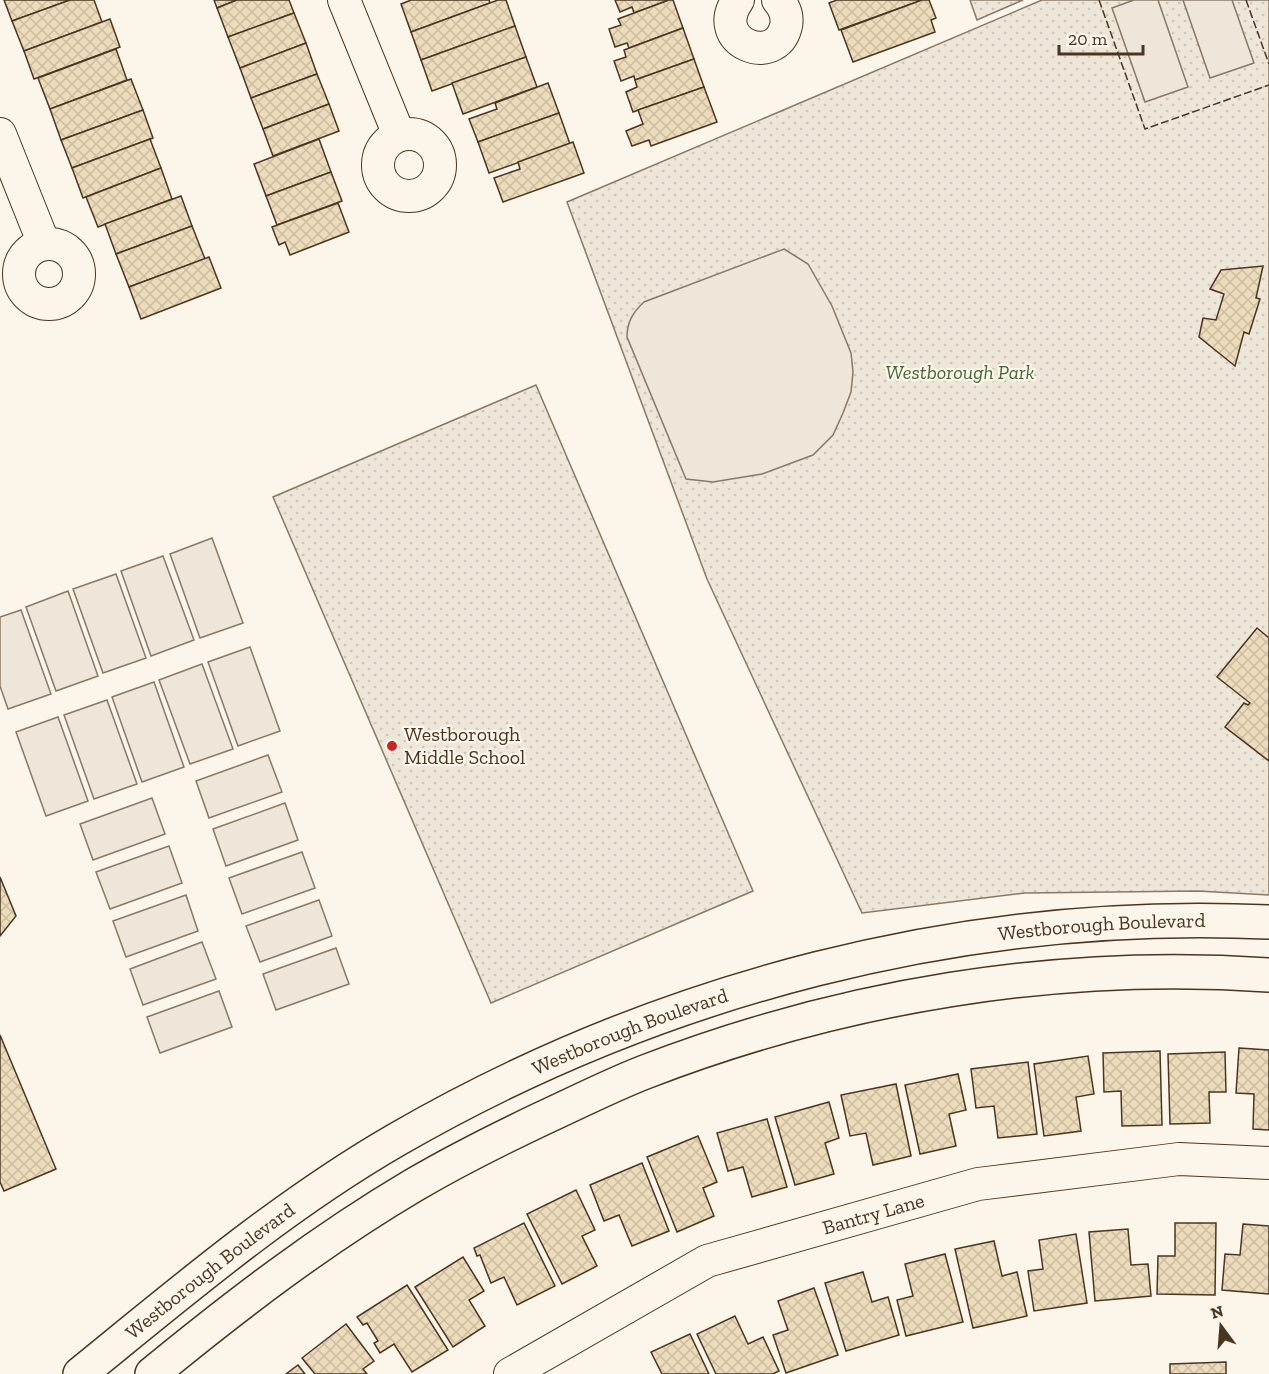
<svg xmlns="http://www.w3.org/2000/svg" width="1269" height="1374" viewBox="0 0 1269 1374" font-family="'Zilla Slab',serif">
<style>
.grass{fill:url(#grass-dots);stroke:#887966;stroke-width:1.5}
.pitch{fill:#ede6d9;stroke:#887966;stroke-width:1.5}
.building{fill:url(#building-cross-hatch);stroke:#4a3520;stroke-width:1.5}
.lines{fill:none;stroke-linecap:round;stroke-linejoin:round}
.minor-casing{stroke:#4a3520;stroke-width:34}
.major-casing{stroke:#4a3520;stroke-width:36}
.minor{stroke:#fbf6e9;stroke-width:32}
.major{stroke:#fbf6e9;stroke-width:33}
.fence{stroke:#4a3520;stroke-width:1.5;stroke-dasharray:8 3;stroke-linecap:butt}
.poi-dot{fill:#c62828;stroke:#fbf6e9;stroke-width:2}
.labels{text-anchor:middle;stroke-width:4.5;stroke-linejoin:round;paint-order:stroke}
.park-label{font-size:20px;font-style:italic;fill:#436837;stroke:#fbf6e9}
.poi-label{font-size:20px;fill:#4a3520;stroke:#fbf6e9;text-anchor:start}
.street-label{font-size:20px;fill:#4a3520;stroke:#fbf6e9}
</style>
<defs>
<pattern id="grass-dots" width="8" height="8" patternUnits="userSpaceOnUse" patternTransform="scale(1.5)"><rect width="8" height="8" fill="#ede6d9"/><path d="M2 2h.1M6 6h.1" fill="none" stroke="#cdc6ba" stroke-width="1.8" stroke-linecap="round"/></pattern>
<pattern id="building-cross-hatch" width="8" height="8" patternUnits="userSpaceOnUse" patternTransform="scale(1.5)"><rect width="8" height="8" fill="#ecdcbc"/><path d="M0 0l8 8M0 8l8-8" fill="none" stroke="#ccbda1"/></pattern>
</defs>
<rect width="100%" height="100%" fill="#fbf6e9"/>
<g class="grass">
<polygon points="970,0 1023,0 977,20"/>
<polygon points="1042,0 1269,0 1269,895 1198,891 1025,893 862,913 707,579 567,202"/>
<polygon points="536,385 753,891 491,1003 273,497"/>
</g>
<g class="pitch">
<polygon points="1134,0 1158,0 1188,87 1145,102 1112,8"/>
<polygon points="1183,0 1232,0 1254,63 1210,78"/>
<path d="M784 249 808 264 832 306 851 353 853 372 851 392 843 413 833 435 813 455 762 474 713 482 686 479 627 337C627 322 633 312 644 302Z"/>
<polygon points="212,538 243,623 200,638 170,554"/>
<polygon points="163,556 194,640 151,656 121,571"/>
<polygon points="116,574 146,658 103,673 73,589"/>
<polygon points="68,591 98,676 56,691 26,607"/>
<polygon points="21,610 51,694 8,709 0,686 0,617"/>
<polygon points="250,647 280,731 238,746 208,662"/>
<polygon points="202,664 233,749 190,764 159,680"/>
<polygon points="154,682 184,767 142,782 112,697"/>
<polygon points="107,700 137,784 94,799 64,715"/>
<polygon points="58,717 88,801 46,816 16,732"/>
<polygon points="268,755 282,792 209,818 196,781"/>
<polygon points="152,798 165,834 93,860 80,824"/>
<polygon points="285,803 298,840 226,866 213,829"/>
<polygon points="169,846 182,883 110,909 96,872"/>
<polygon points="302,852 315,888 242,914 229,878"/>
<polygon points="186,895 198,931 126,957 113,921"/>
<polygon points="319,900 332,936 260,962 246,926"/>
<polygon points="202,942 216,979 143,1005 130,969"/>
<polygon points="336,948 349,984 276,1010 263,974"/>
<polygon points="219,991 232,1027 160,1053 147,1017"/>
</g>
<g class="building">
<polygon points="4,0 70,0 12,21"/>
<polygon points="70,0 94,0 102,22 24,51 12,21"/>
<polygon points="214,0 237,0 217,8"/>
<polygon points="237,0 289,0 294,13 228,37 217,8"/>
<polygon points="411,0 489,0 490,3 411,32 401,4"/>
<polygon points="498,0 506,0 515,26 421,60 411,32"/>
<polygon points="615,0 669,0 634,13 632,7 620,12"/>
<polygon points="669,0 673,0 683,28 629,48 627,43 615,47 609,29 621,25 618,19"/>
<polygon points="837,0 922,0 839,30 829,3"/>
<polygon points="922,0 929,0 936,18 931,20 935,32 853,62 841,30"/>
<polygon points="294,13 306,43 240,68 228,37"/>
<polygon points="110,19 120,47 34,79 24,51"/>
<polygon points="515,26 526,57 432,91 421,60"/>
<polygon points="683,28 694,59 635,80 634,76 621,81 614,61 626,57 624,50"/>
<polygon points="306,43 317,74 251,98 240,68"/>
<polygon points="116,49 127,80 50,109 38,78"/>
<polygon points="526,57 537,87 463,114 452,83"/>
<polygon points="694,59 704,87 633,112 626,92 637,87 635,80"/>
<polygon points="317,74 329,104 263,129 251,98"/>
<polygon points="131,79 143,110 61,140 50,109"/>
<polygon points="548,83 559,113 478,142 469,119 497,109 495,103"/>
<polygon points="704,87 717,122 651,146 649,140 632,146 626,131 643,124 638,110"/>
<polygon points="329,104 339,131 273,156 263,129"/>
<polygon points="143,110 153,138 72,168 61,140"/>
<polygon points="559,113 570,144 489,173 478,142"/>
<polygon points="150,139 161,168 83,198 72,168"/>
<polygon points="319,139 331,172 266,196 254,164"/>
<polygon points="573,142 584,173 503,202 494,178 520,169 518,162"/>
<polygon points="161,168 172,199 98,227 86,197"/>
<polygon points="331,172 342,201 277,225 266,196"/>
<polygon points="181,196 192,226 116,254 105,224"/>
<polygon points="338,203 349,232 290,255 285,242 279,245 272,227"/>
<polygon points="192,226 205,259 129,287 116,254"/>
<polygon points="209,257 221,288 141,319 129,287"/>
<polygon points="1263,266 1256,298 1260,299 1249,334 1244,332 1235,366 1199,337 1203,318 1216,320 1224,294 1210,289 1221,270"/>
<polygon points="1257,628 1269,638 1269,761 1225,727 1244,703 1248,705 1250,703 1217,677"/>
<polygon points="0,877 16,916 0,936"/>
<polygon points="0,1035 56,1169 4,1191 0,1182"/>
<polygon points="1239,1048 1269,1050 1269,1130 1253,1129 1254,1094 1236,1093"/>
<polygon points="1160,1051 1162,1125 1122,1126 1121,1091 1104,1092 1103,1053"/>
<polygon points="1225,1052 1226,1092 1209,1092 1210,1123 1170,1124 1168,1054"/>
<polygon points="1088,1056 1094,1094 1076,1097 1081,1131 1044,1136 1034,1064"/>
<polygon points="1028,1062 1037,1134 998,1138 994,1106 976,1108 971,1069"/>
<polygon points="958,1074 966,1110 949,1114 956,1146 920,1154 905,1085"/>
<polygon points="896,1084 911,1156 873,1165 866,1133 850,1136 841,1095"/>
<polygon points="829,1102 839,1138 825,1143 834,1174 795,1185 775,1117"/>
<polygon points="767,1119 787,1187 752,1197 743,1167 728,1171 717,1133"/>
<polygon points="698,1136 717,1182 703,1188 714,1216 677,1232 647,1157"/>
<polygon points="642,1163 669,1231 632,1246 619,1215 604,1221 590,1185"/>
<polygon points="576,1190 595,1230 582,1236 597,1266 562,1284 527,1214"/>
<polygon points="524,1223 555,1286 517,1305 504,1277 491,1283 480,1255 477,1256 474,1248"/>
<polygon points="1175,1223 1216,1223 1215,1295 1157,1294 1158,1256 1175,1256"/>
<polygon points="1243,1224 1269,1226 1269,1294 1222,1290 1225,1254 1240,1255"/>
<polygon points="1128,1229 1131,1265 1148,1264 1151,1296 1095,1301 1089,1232"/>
<polygon points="1076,1234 1087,1303 1034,1311 1028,1271 1043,1269 1039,1240"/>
<polygon points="994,1241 1002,1276 1017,1272 1027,1316 973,1328 955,1249"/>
<polygon points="945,1254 963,1322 906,1336 897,1300 913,1296 905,1264"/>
<polygon points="463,1257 484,1291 469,1300 485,1326 453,1347 415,1287"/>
<polygon points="863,1272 872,1302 888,1297 899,1335 846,1351 825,1283"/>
<polygon points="407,1285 448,1350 412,1372 394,1344 380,1353 374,1343 378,1341 367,1323 363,1325 357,1317"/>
<polygon points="814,1288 838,1355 786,1373 773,1335 788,1330 778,1301"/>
<polygon points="735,1316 748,1344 763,1337 779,1371 773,1374 716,1374 697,1334"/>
<polygon points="346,1324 374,1361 363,1369 367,1374 315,1374 302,1358"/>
<polygon points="690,1334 709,1374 662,1374 651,1352"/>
<polygon points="1226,1362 1226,1374 1170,1374 1170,1364"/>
<polygon points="298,1365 305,1374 286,1374"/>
</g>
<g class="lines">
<g class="minor-casing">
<g id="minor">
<polyline points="344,0 399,135"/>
<path d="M738 0C708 42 776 69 786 26 788 16 785 8 778 0"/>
<circle cx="409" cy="165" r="31"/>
<polyline points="0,134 44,244"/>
<circle cx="49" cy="274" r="30"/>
<path id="s1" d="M510 1374 707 1261 978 1184 1179 1159 1269 1163"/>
</g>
</g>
<g class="major-casing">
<g id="major">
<path id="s2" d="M80 1374C181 1292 282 1206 396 1140 659 988 965 908 1269 922"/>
<path d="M152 1374C236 1305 321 1240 414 1185 455 1161 497 1140 539 1120 574 1104 609 1086 645 1072 842 996 1058 960 1269 975"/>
</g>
</g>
<use href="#minor" class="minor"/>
<use href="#major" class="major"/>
<g class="fence">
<polyline points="1099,0 1145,129 1269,85"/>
<polyline points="1246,0 1269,64"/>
</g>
</g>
<circle class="poi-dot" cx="392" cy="746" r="6"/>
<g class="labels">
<g class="park-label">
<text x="960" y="379">Westborough Park</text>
</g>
<g class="poi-label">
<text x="404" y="741">Westborough<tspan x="404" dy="23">Middle School</tspan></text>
</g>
<g class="street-label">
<text dy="7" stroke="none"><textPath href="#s2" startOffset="1138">Westborough Boulevard</textPath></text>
<text dy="7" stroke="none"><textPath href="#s2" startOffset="652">Westborough Boulevard</textPath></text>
<text dy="7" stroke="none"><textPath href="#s1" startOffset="400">Bantry Lane</textPath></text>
<text dy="7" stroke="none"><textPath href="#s2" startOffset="166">Westborough Boulevard</textPath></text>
</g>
</g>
<g transform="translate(1221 1326) rotate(344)" stroke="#fbf6e9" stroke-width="4.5" paint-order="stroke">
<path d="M0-4.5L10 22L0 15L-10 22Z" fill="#4a3520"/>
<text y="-9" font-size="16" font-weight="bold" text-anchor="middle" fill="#4a3520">N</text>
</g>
<path d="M1059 45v9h84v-9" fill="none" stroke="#4a3520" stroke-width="3"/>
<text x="1068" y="45" font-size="18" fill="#4a3520" stroke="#fbf6e9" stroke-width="4.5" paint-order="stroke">20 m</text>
</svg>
